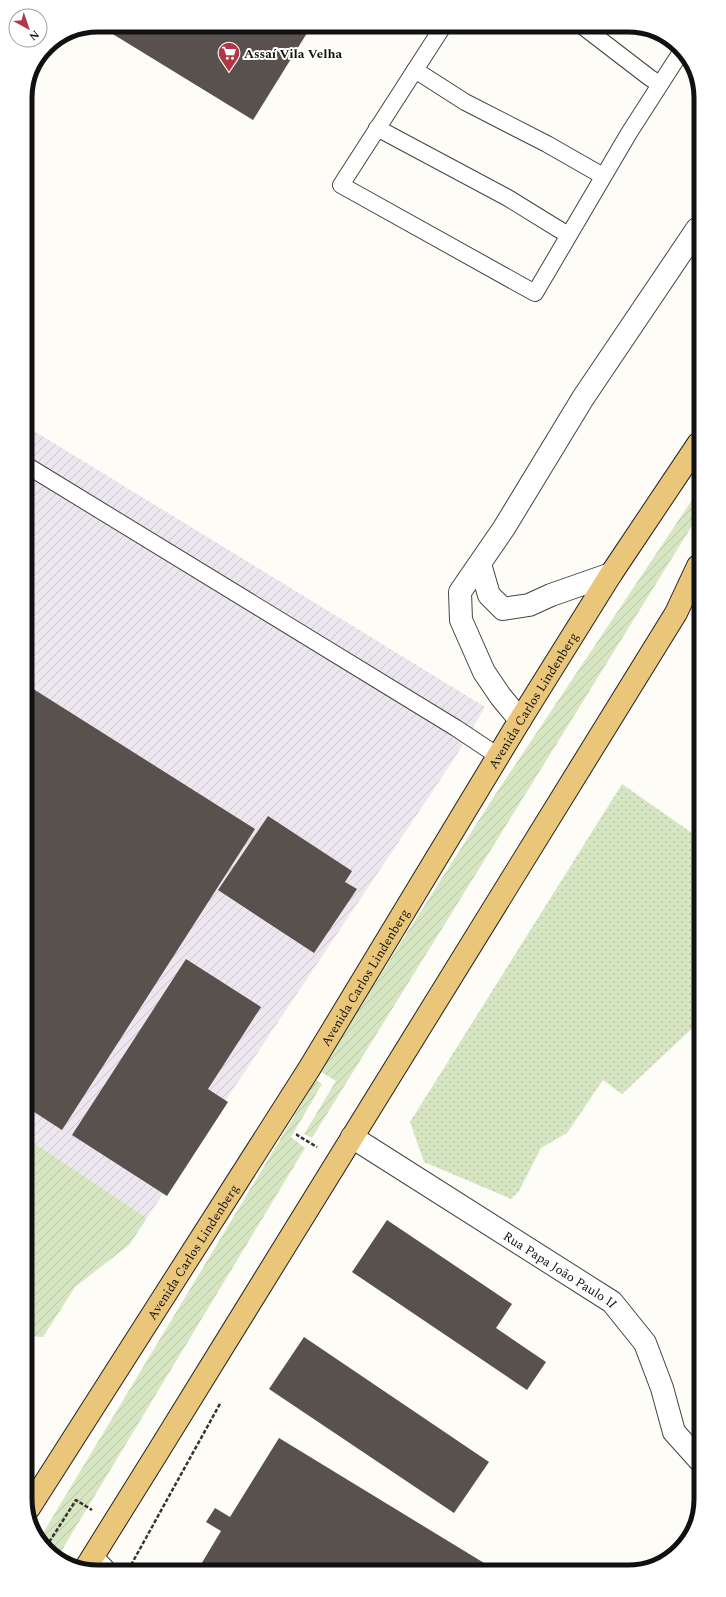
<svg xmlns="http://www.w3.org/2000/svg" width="726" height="1597" viewBox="0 0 726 1597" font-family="Spectral,serif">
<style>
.industrial{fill:url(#industrial-furrows)}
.grass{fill:url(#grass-dots)}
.garden{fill:url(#garden-furrows)}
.building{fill:#58514e}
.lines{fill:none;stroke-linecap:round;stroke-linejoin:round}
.service-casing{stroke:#444;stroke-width:18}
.minor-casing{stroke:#444;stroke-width:24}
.primary-casing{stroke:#222;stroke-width:24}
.path{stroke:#333;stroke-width:2.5;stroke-dasharray:4 2;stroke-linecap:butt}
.service{stroke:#fff;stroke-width:16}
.minor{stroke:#fff;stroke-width:22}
.primary{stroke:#eac67a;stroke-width:22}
.labels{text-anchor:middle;stroke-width:4;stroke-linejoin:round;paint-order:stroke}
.poi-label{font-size:13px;font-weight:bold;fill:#111;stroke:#fff;text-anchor:start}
.street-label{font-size:13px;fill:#111;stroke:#fff}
.rim{fill:none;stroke:#111;stroke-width:5}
</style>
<defs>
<pattern id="industrial-furrows" width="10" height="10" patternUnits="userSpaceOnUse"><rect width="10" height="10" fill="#ece7ee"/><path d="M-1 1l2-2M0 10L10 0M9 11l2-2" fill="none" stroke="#c9c5cb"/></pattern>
<pattern id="grass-dots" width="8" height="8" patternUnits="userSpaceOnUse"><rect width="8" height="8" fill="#d7e6c2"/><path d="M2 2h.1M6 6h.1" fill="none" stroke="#b8c4a6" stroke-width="1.8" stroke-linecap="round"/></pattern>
<pattern id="garden-furrows" width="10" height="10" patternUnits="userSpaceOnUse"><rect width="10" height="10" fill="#d7e6c2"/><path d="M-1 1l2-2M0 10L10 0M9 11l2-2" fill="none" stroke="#b8c4a6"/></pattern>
</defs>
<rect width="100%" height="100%" fill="#fefcf6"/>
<polygon class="industrial" points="26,426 485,707 454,759 147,1218 28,1139"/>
<polygon class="grass" points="622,784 699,838 700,1021 622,1094 603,1080 567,1133 541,1148 519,1191 511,1199 424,1162 410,1122"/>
<g class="garden">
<polygon points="698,491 698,516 312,1138 304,1134 336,1081 321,1072 375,983 493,798"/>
<polygon points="316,1080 322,1084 291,1137 305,1148 57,1558 54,1557 40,1538"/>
<polygon points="28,1139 147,1218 129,1245 75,1287 43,1337 28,1336"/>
</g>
<g class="building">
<polygon points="98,25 312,25 253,120"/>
<polygon points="27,685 255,829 62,1130 28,1108"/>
<polygon points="268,816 352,871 345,882 357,889 314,953 218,890"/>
<polygon points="186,959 261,1007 208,1089 228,1102 167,1196 72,1135"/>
<polygon points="387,1220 512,1304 496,1328 546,1362 527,1390 352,1272"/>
<polygon points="304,1337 489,1462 454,1513 269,1389"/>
<polygon points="279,1438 489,1566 487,1569 197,1571 221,1531 206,1522 215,1508 230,1517"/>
</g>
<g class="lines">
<g class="service-casing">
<g id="service">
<polyline points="444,25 341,185 535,293 629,133 681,52"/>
<polyline points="581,25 650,78 660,84"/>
<polyline points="415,70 465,102 547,144 603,176"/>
<polyline points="377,128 508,198 568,235"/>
<polyline points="26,465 456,728 498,756"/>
<polyline points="93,1554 110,1572"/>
</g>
</g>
<g class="minor-casing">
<g id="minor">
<polyline points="480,564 489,595 503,609 529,605 551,595 611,574"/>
<polyline points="520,720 501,697 484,672 461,620 460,592 504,528 583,398 697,229"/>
<path id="s1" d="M352 1137 612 1302 645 1343 662 1388 674 1432 701 1462"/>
</g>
</g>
<g class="primary-casing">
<g id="primary">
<path id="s2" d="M29 1508 309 1069 520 720 611 574 698 444"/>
<polyline points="85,1569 156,1455 676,613 698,566"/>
</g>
</g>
<g class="path">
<polyline points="298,1134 297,1135 317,1147"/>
<polyline points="46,1547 76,1500 92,1510"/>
<polyline points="131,1565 221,1402"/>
</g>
<use href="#service" class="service"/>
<use href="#minor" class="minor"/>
<use href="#primary" class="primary"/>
</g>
<defs>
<g id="supermarket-pin" transform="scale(1.15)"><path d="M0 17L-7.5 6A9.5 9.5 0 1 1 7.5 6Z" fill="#b23746" stroke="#fff"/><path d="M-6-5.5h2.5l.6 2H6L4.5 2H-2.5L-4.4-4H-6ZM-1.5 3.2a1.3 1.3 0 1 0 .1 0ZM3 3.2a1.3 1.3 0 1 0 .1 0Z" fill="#fff"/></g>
</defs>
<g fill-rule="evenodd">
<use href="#supermarket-pin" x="229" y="53"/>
</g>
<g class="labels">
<g class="poi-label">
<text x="244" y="58">Assaí Vila Velha</text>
</g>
<g class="street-label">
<text dy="5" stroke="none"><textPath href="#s2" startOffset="952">Avenida Carlos Lindenberg</textPath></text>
<text dy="5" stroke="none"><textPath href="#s2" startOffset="628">Avenida Carlos Lindenberg</textPath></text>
<text dy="5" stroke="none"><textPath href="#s2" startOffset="304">Avenida Carlos Lindenberg</textPath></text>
<text dy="5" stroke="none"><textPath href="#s1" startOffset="247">Rua Papa João Paulo II</textPath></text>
</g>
</g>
<path d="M0 0H726V1597H0ZM98 32H628A66 66 0 0 1 694 98V1499A66 66 0 0 1 628 1565H98A66 66 0 0 1 32 1499V98A66 66 0 0 1 98 32Z" fill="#fff" fill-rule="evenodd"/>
<path class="rim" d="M98 32H628A66 66 0 0 1 694 98V1499A66 66 0 0 1 628 1565H98A66 66 0 0 1 32 1499V98A66 66 0 0 1 98 32Z"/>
<g transform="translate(28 28) rotate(140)"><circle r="19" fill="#ffffff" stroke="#a0a0a0"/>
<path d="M0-3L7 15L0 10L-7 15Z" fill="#b23746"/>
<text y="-6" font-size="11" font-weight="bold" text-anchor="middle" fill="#111111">N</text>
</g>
</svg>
